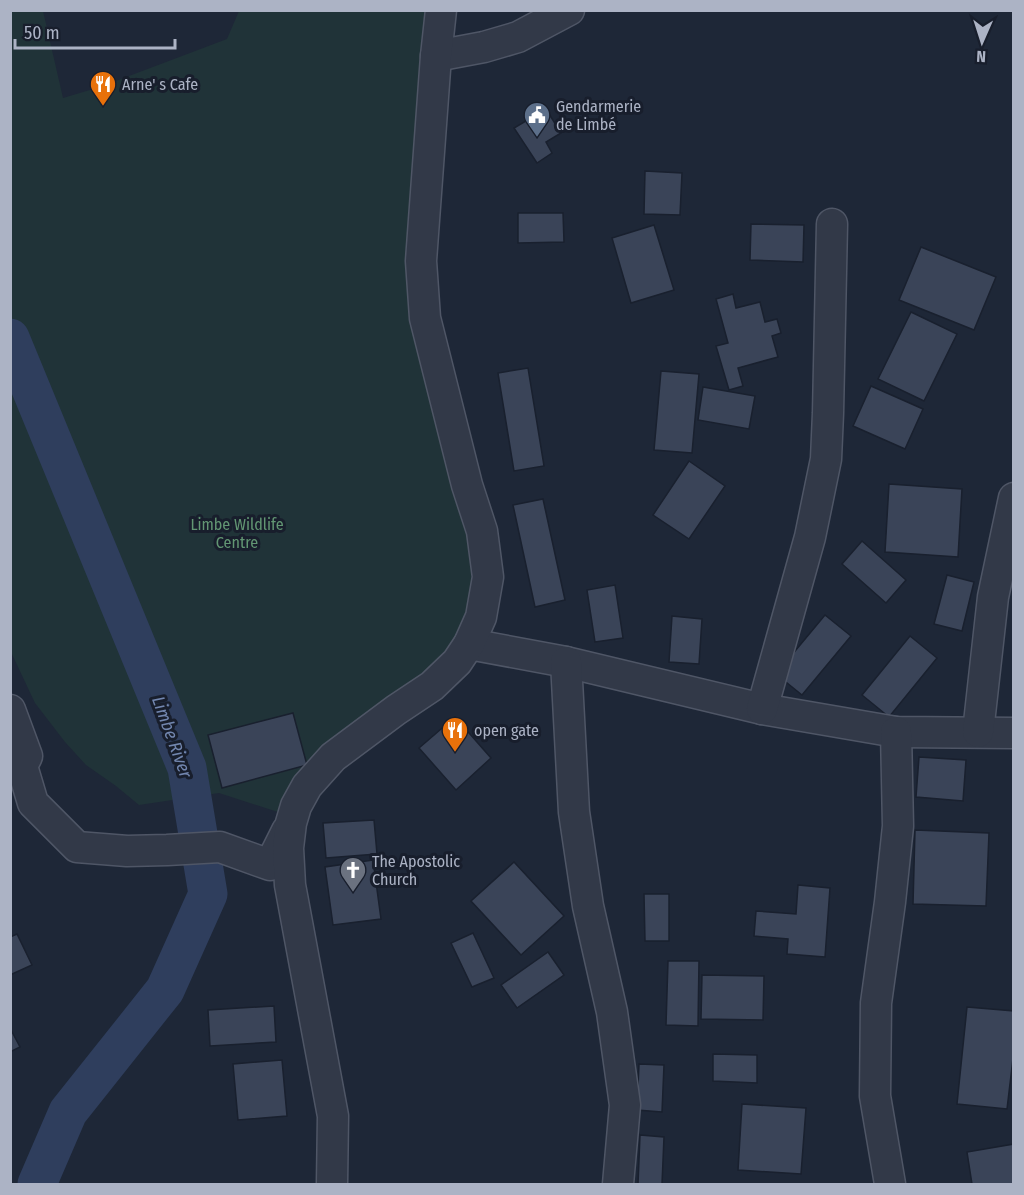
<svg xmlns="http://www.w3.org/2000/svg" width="1024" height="1195" viewBox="0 0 1024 1195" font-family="'Fira Sans Condensed',sans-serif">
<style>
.green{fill:#203338}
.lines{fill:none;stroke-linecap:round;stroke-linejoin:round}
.river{stroke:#2f3e5d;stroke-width:39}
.building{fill:#3a4458;stroke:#19202e;stroke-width:1.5}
.minor-casing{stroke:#4f5666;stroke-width:33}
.minor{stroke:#323948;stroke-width:30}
.labels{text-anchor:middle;stroke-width:6;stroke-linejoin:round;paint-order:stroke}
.poi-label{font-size:16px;fill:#acb3c5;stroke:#181e2c;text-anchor:start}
.park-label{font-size:16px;fill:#629673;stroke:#181e2c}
.water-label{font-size:18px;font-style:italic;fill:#7286af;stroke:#181e2c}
</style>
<rect width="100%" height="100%" fill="#1e2737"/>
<polygon class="green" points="11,11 43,11 63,98 100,87 227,39 239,11 429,11 412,284 485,575 467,640 281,813 219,793 139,805 116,786 86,765 65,742 35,703 11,652"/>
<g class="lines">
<polyline class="river" points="10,338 187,768 208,894 165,990 68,1112 37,1184"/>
</g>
<g class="building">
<polygon points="546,109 561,133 546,142 552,153 537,163 514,128"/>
<polygon points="645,171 682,173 680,215 644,214"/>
<polygon points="518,213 563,213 564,242 518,243"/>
<polygon points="751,224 804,225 803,262 750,260"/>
<polygon points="654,225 674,290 631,303 612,238"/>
<polygon points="921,247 996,277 974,330 899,300"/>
<polygon points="733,294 736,308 760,302 765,322 777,319 781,333 772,336 778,357 738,368 743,386 729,390 716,346 728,343 716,299"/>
<polygon points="911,312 957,334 924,401 878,379"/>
<polygon points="528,368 544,466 514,471 498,373"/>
<polygon points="661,371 699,374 692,453 654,450"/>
<polygon points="871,386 923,409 905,449 853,426"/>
<polygon points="703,387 755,396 749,429 698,420"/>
<polygon points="689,461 725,486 689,539 653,515"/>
<polygon points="889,484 962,489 958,557 885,552"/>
<polygon points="543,499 565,600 535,607 513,505"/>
<polygon points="862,541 906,580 886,603 842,564"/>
<polygon points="947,575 974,582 962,631 934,624"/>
<polygon points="615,585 623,638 595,642 587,590"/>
<polygon points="825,615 851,636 802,695 776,674"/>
<polygon points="672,616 702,619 699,664 669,662"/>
<polygon points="910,636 937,658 889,717 862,695"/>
<polygon points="293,713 307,765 222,788 208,735"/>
<polygon points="455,717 491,758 456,790 419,748"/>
<polygon points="919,757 966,760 963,801 916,797"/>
<polygon points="374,820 377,854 326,858 323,823"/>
<polygon points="915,830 989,833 986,906 913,904"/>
<polygon points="373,860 381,919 333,925 325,867"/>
<polygon points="514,862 564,916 521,955 471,901"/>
<polygon points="798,885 830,888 825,957 787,954 788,939 754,936 756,911 796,914"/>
<polygon points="644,894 669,894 669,941 645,941"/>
<polygon points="473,933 494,978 472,987 451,943"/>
<polygon points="17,934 32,965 10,975 10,937"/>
<polygon points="548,952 564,975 517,1008 501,985"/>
<polygon points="668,961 699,961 698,1026 666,1025"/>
<polygon points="702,975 764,976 763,1020 701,1019"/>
<polygon points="274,1006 276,1042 210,1046 208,1010"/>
<polygon points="967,1007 1014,1011 1014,1050 1007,1109 957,1104"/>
<polygon points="10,1028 20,1047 10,1052"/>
<polygon points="713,1054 757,1055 757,1083 713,1081"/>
<polygon points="282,1060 287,1116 238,1120 233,1064"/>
<polygon points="639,1064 664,1065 662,1112 637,1110"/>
<polygon points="742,1104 806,1108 801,1174 738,1170"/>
<polygon points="640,1135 664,1137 662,1184 638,1184"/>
<polygon points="1014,1144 1014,1184 972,1184 967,1152"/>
</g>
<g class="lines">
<g class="minor-casing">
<g id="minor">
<polyline points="436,56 484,47 518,37 569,10"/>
<polyline points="469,644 566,662 762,709 896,732 1014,733"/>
<polyline points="566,662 574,812 588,906 612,1012 625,1105 618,1184"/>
<polyline points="762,709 810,537 826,459 828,413 832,224"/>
<polyline points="10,710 27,756 22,766 33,803 77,847 127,851 167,850 220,847 270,865 287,831"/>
<polyline points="978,732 993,597 1014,498"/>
<polyline points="332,1184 333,1116 290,885 288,848 291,823 296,806 307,786 333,757 396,710 432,686 457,662 469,644 481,617 488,577 482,531 467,485 425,318 421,261 436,56 441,10"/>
<polyline points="890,1184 875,1096 876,1003 890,902 898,826 896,732"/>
</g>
</g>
<use href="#minor" class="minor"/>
</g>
<defs>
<g id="restaurant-pin" transform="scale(1.35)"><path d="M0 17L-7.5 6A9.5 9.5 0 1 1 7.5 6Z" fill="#e8710a" stroke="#181e2c"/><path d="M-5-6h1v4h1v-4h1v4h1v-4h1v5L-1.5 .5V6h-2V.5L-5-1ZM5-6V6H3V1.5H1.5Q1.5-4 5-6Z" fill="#fff"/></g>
<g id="civic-pin" transform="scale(1.35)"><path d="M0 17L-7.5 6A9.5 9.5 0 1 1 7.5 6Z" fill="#5c6f8a" stroke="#181e2c"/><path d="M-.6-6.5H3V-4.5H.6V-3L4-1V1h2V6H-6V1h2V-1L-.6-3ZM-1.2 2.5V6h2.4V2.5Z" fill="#fff"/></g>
<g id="church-pin" transform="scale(1.35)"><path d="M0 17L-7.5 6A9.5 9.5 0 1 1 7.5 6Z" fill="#6b7280" stroke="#181e2c"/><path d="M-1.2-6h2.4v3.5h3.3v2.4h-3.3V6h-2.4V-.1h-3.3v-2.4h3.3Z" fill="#fff"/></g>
</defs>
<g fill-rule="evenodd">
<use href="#restaurant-pin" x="103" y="84"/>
<use href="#civic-pin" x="537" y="115"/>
<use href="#restaurant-pin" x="455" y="730"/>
<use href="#church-pin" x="353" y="870"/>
</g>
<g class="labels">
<g class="poi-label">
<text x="122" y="90">Arne' s Cafe</text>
<text x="556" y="112">Gendarmerie<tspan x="556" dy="18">de Limbé</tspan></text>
<text x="474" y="736">open gate</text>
<text x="372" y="867">The Apostolic<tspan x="372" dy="18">Church</tspan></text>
</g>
<g class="park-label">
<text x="237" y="530">Limbe Wildlife<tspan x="237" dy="18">Centre</tspan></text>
</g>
<g class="water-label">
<text transform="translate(172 737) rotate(70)" y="6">Limbe River</text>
</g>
</g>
<rect width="1024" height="1195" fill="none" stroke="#acb3c5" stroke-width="24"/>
<g transform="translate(982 42) rotate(183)" stroke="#181e2c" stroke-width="4.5" paint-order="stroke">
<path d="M0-4.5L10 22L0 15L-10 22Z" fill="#acb3c5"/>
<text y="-9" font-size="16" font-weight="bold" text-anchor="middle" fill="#acb3c5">N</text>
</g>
<path d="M15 39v9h160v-9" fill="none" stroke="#acb3c5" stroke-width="3"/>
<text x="24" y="39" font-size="18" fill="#acb3c5" stroke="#181e2c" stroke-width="4.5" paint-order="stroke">50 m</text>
</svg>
